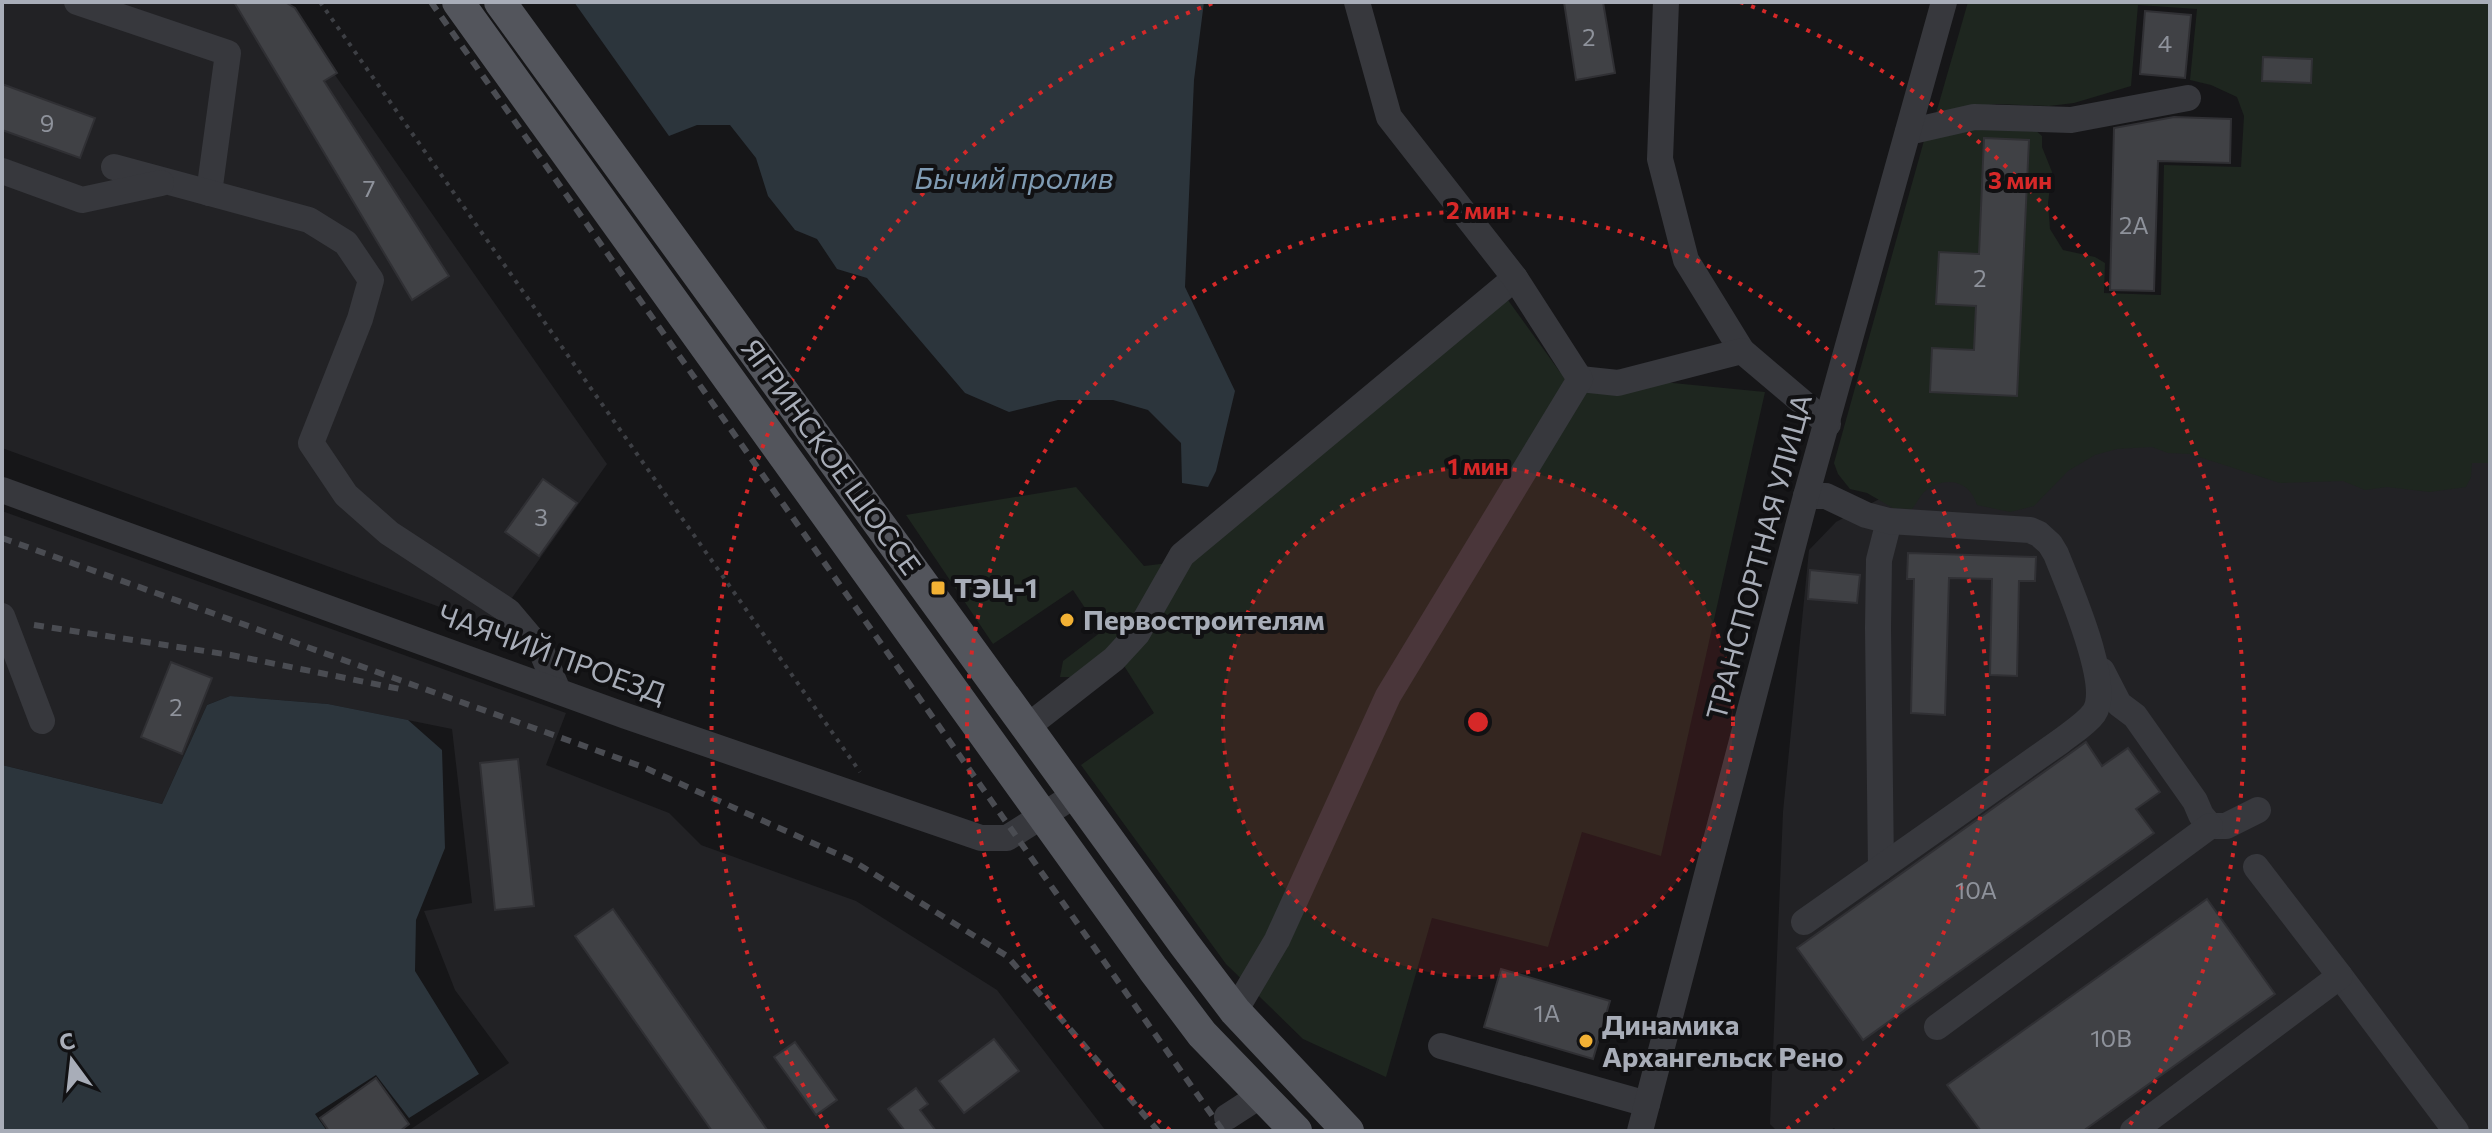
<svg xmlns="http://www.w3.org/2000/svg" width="2492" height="1133" viewBox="0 0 2492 1133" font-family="Commissioner,sans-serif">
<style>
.built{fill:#222225}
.green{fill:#1e261f;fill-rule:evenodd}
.water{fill:#2c353c}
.building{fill:#404145;stroke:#303034;stroke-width:2}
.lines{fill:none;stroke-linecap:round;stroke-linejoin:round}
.path{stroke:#3d3f44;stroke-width:4;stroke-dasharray:4 6;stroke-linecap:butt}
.minor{stroke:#37383d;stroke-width:26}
.major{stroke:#53555c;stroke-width:32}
.rail{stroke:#4a4c52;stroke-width:6;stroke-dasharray:10 8;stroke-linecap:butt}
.ring{fill:none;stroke:#d62828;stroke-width:4;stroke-dasharray:4 8}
.poi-dot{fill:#f2b134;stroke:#111113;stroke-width:3}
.labels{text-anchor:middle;stroke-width:8;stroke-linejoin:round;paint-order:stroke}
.number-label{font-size:24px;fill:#8e929b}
.street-label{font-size:28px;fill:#a8adb8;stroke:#111113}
.poi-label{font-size:28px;font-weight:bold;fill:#a8adb8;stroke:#111113;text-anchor:start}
.water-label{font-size:30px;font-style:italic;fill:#7f9bb3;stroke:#111113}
.centre{fill:#d62828;stroke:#111113;stroke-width:4}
.ring-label{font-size:24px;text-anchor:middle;font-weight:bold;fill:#d62828;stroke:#111113;stroke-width:8;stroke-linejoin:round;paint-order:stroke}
</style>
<rect width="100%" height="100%" fill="#161618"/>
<g class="built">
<polygon points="2,2 284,2 607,464 492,626 2,448"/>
<polygon points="2155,353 2490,366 2490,1131 1837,1131 1834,1128 1830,1131 1777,1131 1770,1124 1783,812 1809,550 1836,522"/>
<polygon points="2,511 566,713 546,765 669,813 701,845 856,901 997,990 1106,1131 408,1131 509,1063 455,990 424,911 472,903 452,729 328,704 230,696 207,705 162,804 2,765"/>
</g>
<g class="green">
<path d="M1968 2H2490V463H2472L2471 477 2466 487 2430 492 2387 487 2365 490 2343 481 2280 483 2190 454 2168 453 2152 447 2133 448 2117 449 2095 455 2068 471 2034 506 2010 512 1977 505C1970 480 1944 475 1924 492 1920 496 1916 504 1912 509L1893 508 1867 493 1850 489 1838 474 1834 463 1925 137 1978 125 2032 127 2042 136V147L2052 172 2048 203 2050 229 2063 250 2095 257 2105 263 2104 293 2161 295 2164 165 2241 167 2244 116 2237 97 2211 85 2190 80 2197 9 2138 5 2131 86 2074 103 2049 106 1997 104 1964 108 1935 117ZM2263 57 2311 59 2310 83 2262 81ZM1984 138 2029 141 2017 396 1930 391 1932 348 1974 350 1976 306 1936 304 1939 252 1979 254Z"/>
<polygon points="1505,296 1560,372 1765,392 1661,856 1582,832 1548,947 1432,918 1386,1077 1303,1039 1226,964 1081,765 1154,713 1114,650 1078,677 1060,677 1063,661 1101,632 1073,590 993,644 906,515 1076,487 1144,566 1185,561"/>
</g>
<g class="water">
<polygon points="574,2 1204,2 1194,80 1185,287 1235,391 1216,471 1208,487 1182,483 1181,443 1148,410 1113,400 1058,400 1009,412 965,393 867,278 837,269 817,239 795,230 768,196 756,158 730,125 697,125 669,136"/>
<polygon points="230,696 328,704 408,720 442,750 445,848 416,920 415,971 479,1074 409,1118 376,1075 315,1114 327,1131 2,1131 2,765 162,804 207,705"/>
</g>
<g class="building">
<polygon points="234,2 285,2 295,8 337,73 324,81 449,276 412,300"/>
<polygon points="1564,2 1603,2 1615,73 1576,80"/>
<polygon points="2145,11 2191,15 2185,78 2140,74"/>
<polygon points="2263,57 2312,59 2311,83 2262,81"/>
<polygon points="2,84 95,118 80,158 2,130"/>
<polygon points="2174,117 2231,119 2230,163 2158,161 2154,291 2110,290 2114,128"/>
<polygon points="1984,138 2029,140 2017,396 1930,392 1932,348 1974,350 1976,306 1936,304 1939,252 1979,254"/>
<polygon points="543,479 577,503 539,556 505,532"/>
<polygon points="1908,553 2036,557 2035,581 2019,581 2017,676 1990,675 1992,579 1949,578 1945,715 1911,713 1914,579 1907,579"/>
<polygon points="1810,570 1860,575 1857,603 1808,599"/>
<polygon points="171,662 212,678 182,754 141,737"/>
<polygon points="2086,742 2102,766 2128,748 2160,792 2136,809 2154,833 1863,1040 1797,948"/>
<polygon points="518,759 534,906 495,910 480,763"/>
<polygon points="2207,899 2275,994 2083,1131 1981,1131 1947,1085"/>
<polygon points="613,909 768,1131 712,1131 575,936"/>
<polygon points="1501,969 1610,1001 1593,1059 1484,1027"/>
<polygon points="994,1039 1019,1071 964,1113 939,1081"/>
<polygon points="795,1042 837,1100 816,1115 774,1057"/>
<polygon points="376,1078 409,1124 400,1131 329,1131 320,1118"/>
<polygon points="916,1088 928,1104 920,1110 936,1131 905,1131 888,1109"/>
</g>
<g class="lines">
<polyline class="path" points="320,2 860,772"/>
<g class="minor">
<polyline points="77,2 228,53 209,193"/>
<polyline points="1666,2 1660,159 1686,260 1742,351"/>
<polyline points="1908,132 1974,117 2071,120 2188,98"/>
<polyline points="114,167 309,220 346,243 371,280 360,319 311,443 346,495 389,533 508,611 541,650 558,691"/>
<polyline points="2,171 82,200 161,183"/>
<polyline points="1580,379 1618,383 1742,351 1828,424"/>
<polyline points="2,490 626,716 981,838 1007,838 1075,795"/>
<polyline points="2,616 42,721"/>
<polyline points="2102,671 2119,704 2135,716 2195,801 2201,815 2210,826 2226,826 2258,810"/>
<polyline points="1027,727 1114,659 1137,634 1182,555 1515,278"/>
<polyline points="1881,868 1878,628 1879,560 1889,521"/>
<path d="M1804 922 2061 741C2071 733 2086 724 2094 713 2113 685 2068 585 2056 554L2050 544 2039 534 2030 530 1889 521 1866 515 1826 496H1806"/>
<polyline points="2340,976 2456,1131"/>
<polyline points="1235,1011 1277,940 1388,696 1580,379 1515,278 1389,117 1357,2"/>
<polyline points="1937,1027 2210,826"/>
<polyline points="1441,1046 1647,1104"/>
<polyline points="1227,1117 1261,1095"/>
<polyline points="1640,1131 1806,496 1944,2"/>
<polyline points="2133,1131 2340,976 2256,867"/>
</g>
<g class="major">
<polyline points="458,2 1153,969 1202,1034 1296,1131"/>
<polyline points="500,2 1185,945 1235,1011 1348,1131"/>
</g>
<g class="rail">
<polyline points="431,2 1223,1131"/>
<polyline points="2,538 643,767 853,861 1007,956 1158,1131"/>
<polyline points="34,625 231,655 400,689"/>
</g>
</g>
<circle cx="1478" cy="722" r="255" fill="#d62828" fill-opacity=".12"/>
<g class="ring">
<circle cx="1478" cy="722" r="255"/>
<path d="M1170 1130A511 511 0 1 1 1786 1130"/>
<path d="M828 1128A766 766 0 0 1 1216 2M1740 2A766 766 0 0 1 2128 1128"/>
</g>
<g class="poi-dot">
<rect x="930" y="580" width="16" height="16" rx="4"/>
<circle cx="1067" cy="620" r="8"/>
<circle cx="1586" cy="1041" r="8"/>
</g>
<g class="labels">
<g class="number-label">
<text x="1589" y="46">2</text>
<text x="2165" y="52">4</text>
<text x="47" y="132">9</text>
<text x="369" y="197">7</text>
<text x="2134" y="234">2А</text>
<text x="1980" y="287">2</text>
<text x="541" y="526">3</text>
<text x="176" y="716">2</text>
<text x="1976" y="899">10А</text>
<text x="1547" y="1022">1А</text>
<text x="2111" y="1047">10В</text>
</g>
<g class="street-label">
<text transform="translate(831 457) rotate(54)" y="10">ЯГРИНСКОЕ ШОССЕ</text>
<text transform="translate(1759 557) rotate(-75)" y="10">ТРАНСПОРТНАЯ УЛИЦА</text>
<text transform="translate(552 654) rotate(20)" y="10">ЧАЯЧИЙ ПРОЕЗД</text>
</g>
<g class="poi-label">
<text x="954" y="598">ТЭЦ-1</text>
<text x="1083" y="630">Первостроителям</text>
<text x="1602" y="1035">Динамика<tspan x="1602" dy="32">Архангельск Рено</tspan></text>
</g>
<g class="water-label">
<text x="1014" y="189">Бычий пролив</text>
</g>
</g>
<circle cx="1478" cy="722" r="12" class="centre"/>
<g class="ring-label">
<text x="2020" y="189">3 мин</text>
<text x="1478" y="219">2 мин</text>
<text x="1478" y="475">1 мин</text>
</g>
<rect width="2492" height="1133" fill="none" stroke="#a8adb8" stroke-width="8"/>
<g transform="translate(72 1061) rotate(345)" stroke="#111113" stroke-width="6" paint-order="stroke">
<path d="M0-6L14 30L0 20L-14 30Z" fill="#a8adb8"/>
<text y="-12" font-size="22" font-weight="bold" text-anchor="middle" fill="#a8adb8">С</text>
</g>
</svg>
